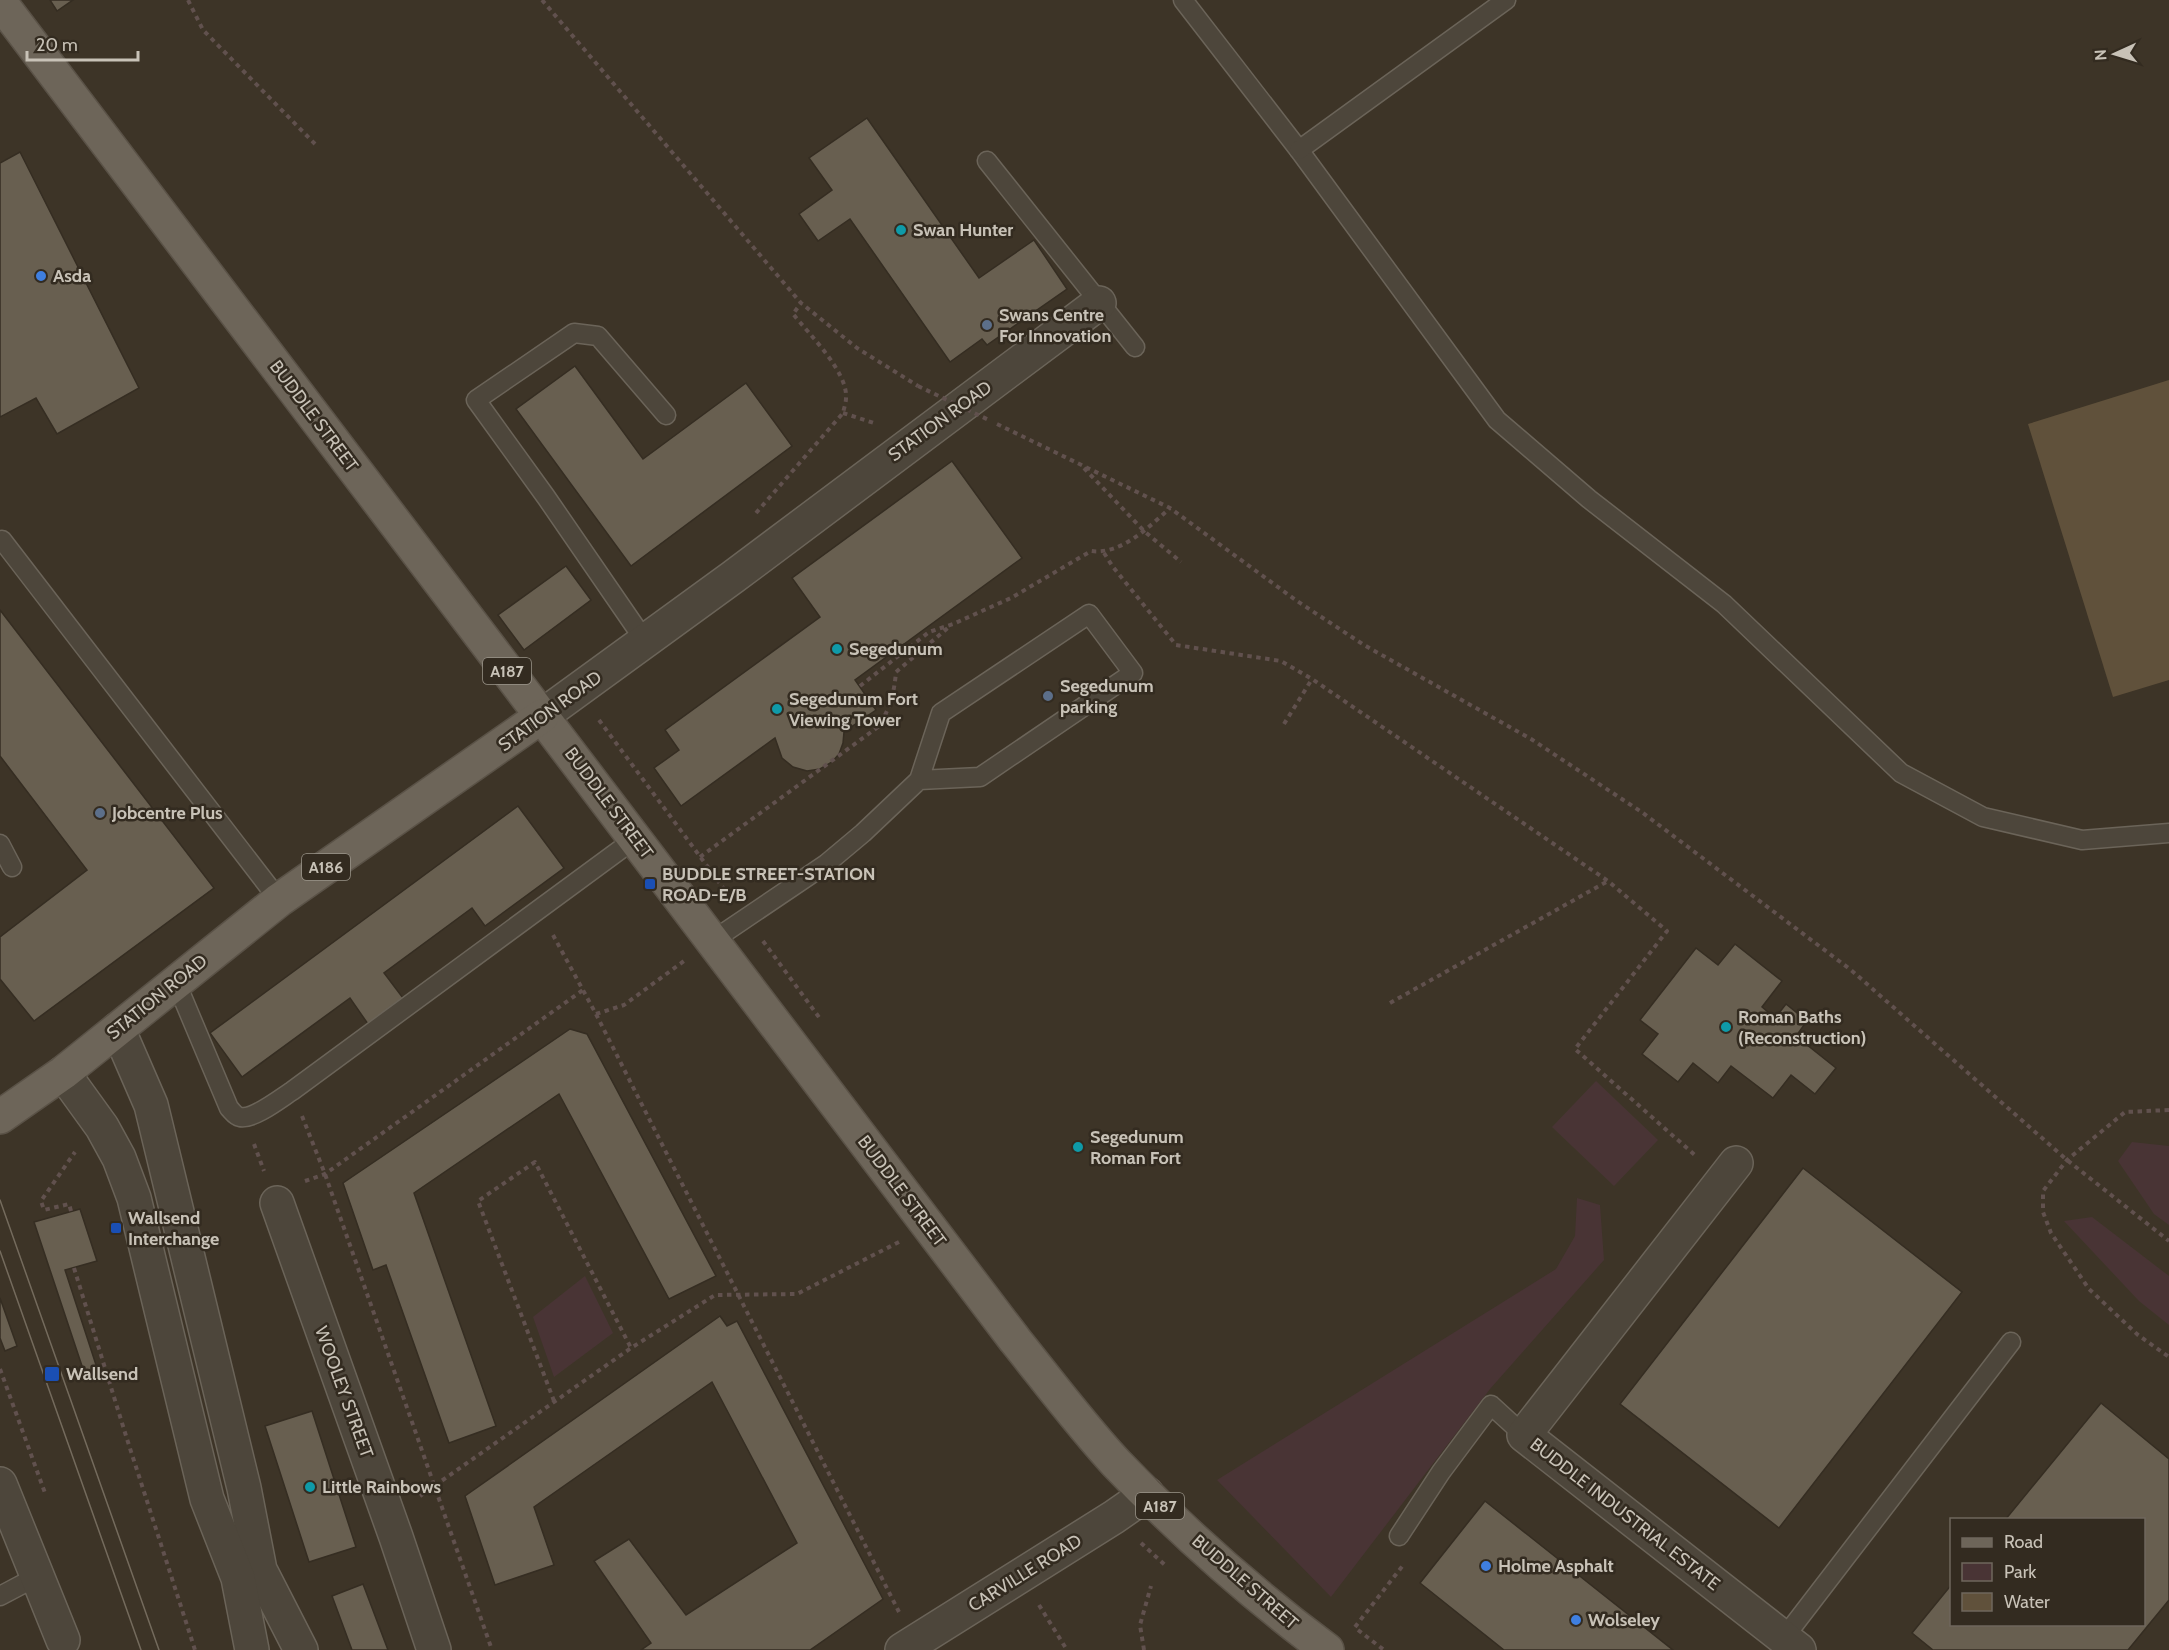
<svg xmlns="http://www.w3.org/2000/svg" width="2169" height="1650" viewBox="0 0 2169 1650" font-family="Cabin,sans-serif">
<style>
.green{fill:#493435}
.water{fill:#60513b}
.building{fill:#685f50;stroke:#352d22;stroke-width:1.5}
.lines{fill:none;stroke-linecap:round;stroke-linejoin:round}
.lane-casing{stroke:#6b6459;stroke-width:21}
.street-casing{stroke:#6b6459;stroke-width:36}
.primary-casing{stroke:#5a5247;stroke-width:36}
.path{stroke:#61514e;stroke-width:4;stroke-dasharray:4.5 4.5;stroke-linecap:butt}
.lane{stroke:#4d463b;stroke-width:18}
.street{stroke:#4d463b;stroke-width:33}
.primary{stroke:#6d6559;stroke-width:33}
.tram{stroke:#746b5d;stroke-width:1.5}
.path-bridge{stroke:#61514e;stroke-width:4;stroke-dasharray:4.5 4.5;stroke-linecap:butt}
.culture-dot{fill:#0f9aa8;stroke:#332b20;stroke-width:2}
.shop-dot{fill:#3f7fe0;stroke:#332b20;stroke-width:2}
.service-dot{fill:#5c6f8a;stroke:#332b20;stroke-width:2}
.transit-dot{fill:#1a4fb4;stroke:#332b20;stroke-width:2}
.labels{text-anchor:middle;stroke-width:5;stroke-linejoin:round;paint-order:stroke}
.shield{fill:#332b20;stroke:#9b958a;stroke-width:1.5}
.shield-label{font-size:16px;font-weight:bold;fill:#c8c2b7}
.poi-label{font-size:18px;font-weight:bold;fill:#c8c2b7;stroke:#332b20;text-anchor:start}
.street-label{font-size:18px;fill:#c8c2b7;stroke:#332b20}
</style>
<rect width="100%" height="100%" fill="#3d3427"/>
<g class="green">
<polygon points="1596,1081 1658,1140 1614,1186 1552,1127"/>
<polygon points="2132,1142 2169,1146 2169,1225 2154,1214 2118,1161"/>
<polygon points="1577,1198 1600,1205 1604,1260 1490,1389 1331,1597 1217,1480 1556,1269 1575,1236"/>
<polygon points="2092,1217 2169,1276 2169,1325 2139,1301 2064,1221"/>
<polygon points="585,1276 613,1333 554,1377 533,1317"/>
</g>
<polygon class="water" points="2169,380 2169,680 2113,697 2028,424"/>
<g class="building">
<polygon points="50,0 73,0 57,11"/>
<polygon points="867,118 979,278 1034,240 1067,289 987,345 982,339 950,362 850,219 818,241 799,214 832,190 809,158"/>
<polygon points="20,152 139,388 57,434 36,398 0,417 0,163"/>
<polygon points="575,366 643,459 746,383 792,446 631,566 516,409"/>
<polygon points="952,461 1022,558 855,680 876,710 844,732 843,743 839,754 832,762 820,769 807,771 793,767 782,758 775,738 681,806 654,768 679,750 665,730 820,617 792,578"/>
<polygon points="566,566 591,600 524,650 498,615"/>
<polygon points="0,610 214,888 34,1021 0,979 0,937 87,870 0,756"/>
<polygon points="518,806 564,868 485,926 472,908 384,973 403,998 368,1024 350,998 242,1077 210,1033"/>
<polygon points="1735,944 1782,981 1762,1007 1775,1018 1786,1004 1807,1021 1796,1036 1836,1068 1815,1094 1791,1075 1773,1098 1731,1066 1718,1083 1693,1063 1678,1082 1642,1054 1658,1034 1640,1020 1696,948 1718,965"/>
<polygon points="570,1029 587,1034 716,1276 669,1299 559,1094 414,1193 496,1426 449,1443 386,1265 373,1270 343,1183"/>
<polygon points="1803,1168 1962,1292 1779,1528 1620,1404"/>
<polygon points="80,1209 97,1261 65,1270 99,1374 86,1378 34,1222"/>
<polygon points="0,1298 17,1346 5,1351 0,1338"/>
<polygon points="720,1316 727,1326 737,1321 883,1599 810,1650 641,1650 651,1643 594,1561 629,1539 686,1615 797,1543 712,1382 534,1507 554,1565 495,1585 465,1496"/>
<polygon points="2101,1403 2169,1459 2169,1600 2128,1650 1933,1650 1912,1633 1952,1584 1952,1624 2144,1624 2144,1520 2005,1520"/>
<polygon points="312,1411 356,1547 309,1562 265,1426"/>
<polygon points="1485,1501 1673,1650 1504,1650 1420,1583"/>
<polygon points="363,1584 388,1650 352,1650 332,1596"/>
</g>
<g class="lines">
<g class="lane-casing">
<g id="lane">
<polyline points="1183,0 1299,150 1497,420 1589,499 1724,604 1901,773 1983,817 2082,840 2169,833"/>
<polyline points="1299,150 1506,0"/>
<polyline points="987,161 1135,347"/>
<polyline points="0,542 2,540 279,900"/>
<polyline points="645,641 546,497 476,400 574,333 598,336 666,415"/>
<polyline points="0,844 12,867"/>
<polyline points="712,941 826,864 863,833 919,780 980,777 1133,673 1089,614 941,713 919,780"/>
<path d="M176 982 229 1108C233 1112 235 1116 240 1117 253 1120 281 1098 292 1091L636 838"/>
<polyline points="1399,1536 1441,1472 1491,1405 1524,1435"/>
<polyline points="0,1596 36,1577"/>
<polyline points="1783,1639 2011,1342"/>
</g>
</g>
<g class="street-casing">
<g id="street">
<polyline points="542,716 733,577 1099,303"/>
<polyline points="118,1029 151,1105 244,1488 260,1570 301,1650"/>
<polyline points="63,1073 102,1127 119,1158 134,1198 207,1499 238,1578 252,1650"/>
<polyline points="1736,1163 1524,1435 1799,1650"/>
<polyline points="277,1203 396,1537 434,1650"/>
<polyline points="0,1484 63,1640"/>
<polyline points="902,1650 1114,1517 1147,1494"/>
</g>
</g>
<g class="primary-casing">
<g id="primary">
<path d="M0 2 1015 1340C1048 1381 1080 1424 1116 1463 1180 1530 1252 1594 1327 1650"/>
<polyline points="0,1117 63,1073 279,900 542,716"/>
</g>
</g>
<g class="path">
<polyline points="188,0 203,30 315,144"/>
<polyline points="542,0 801,303 857,348 918,386"/>
<polyline points="843,413 877,424"/>
<polyline points="997,424 1170,508 1297,601 1364,645 1531,739 1643,813 1851,970 2067,1160 2169,1241"/>
<polyline points="1084,468 1144,531 1181,562"/>
<path d="M756 513 843 413C844 408 846 403 846 398 848 372 809 334 793 314L801 303"/>
<polyline points="1104,553 1113,567 1176,645 1281,661 1312,679 1608,881 1667,931 1575,1049 1697,1157"/>
<path d="M860 686 929 632 953 624 1011 598 1091 551C1121 555 1149 527 1170 508"/>
<polyline points="599,720 730,897"/>
<polyline points="1284,724 1312,679"/>
<path d="M700 857 878 727C890 709 894 694 896 672L950 626"/>
<polyline points="553,935 596,1014 899,1612"/>
<polyline points="763,941 821,1020"/>
<polyline points="1390,1003 1608,881"/>
<polyline points="596,1014 624,1005 684,961"/>
<polyline points="2169,1110 2125,1112 2067,1160 2043,1191 2043,1212 2051,1233 2089,1289 2138,1335 2169,1357"/>
<polyline points="302,1116 325,1174 492,1650"/>
<polyline points="254,1144 264,1171"/>
<polyline points="305,1181 325,1174 583,990"/>
<polyline points="71,1211 69,1204 44,1210 41,1201 75,1152"/>
<polyline points="74,1268 127,1439 195,1650"/>
<polyline points="0,1369 45,1493"/>
<polyline points="554,1401 478,1201 535,1162 631,1348"/>
<polyline points="420,1496 631,1348 715,1295 797,1294 899,1242"/>
<polyline points="1141,1543 1166,1566"/>
<polyline points="1039,1605 1067,1650"/>
<polyline points="1355,1627 1404,1564"/>
<polyline points="1358,1630 1384,1650"/>
<polyline points="1144,1650 1140,1625 1151,1586"/>
</g>
<use href="#lane" class="lane"/>
<use href="#street" class="street"/>
<use href="#primary" class="primary"/>
<g class="tram">
<polyline points="0,1200 159,1650"/>
<polyline points="0,1251 141,1650"/>
</g>
<polyline class="path-bridge" points="918,386 991,421"/>
</g>
<g class="culture-dot">
<circle cx="901" cy="230" r="6"/>
<circle cx="837" cy="649" r="6"/>
<circle cx="777" cy="709" r="6"/>
<circle cx="1726" cy="1027" r="6"/>
<circle cx="1078" cy="1147" r="6"/>
<circle cx="310" cy="1487" r="6"/>
</g>
<g class="shop-dot">
<circle cx="41" cy="276" r="6"/>
<circle cx="1486" cy="1566" r="6"/>
<circle cx="1576" cy="1620" r="6"/>
</g>
<g class="service-dot">
<circle cx="987" cy="325" r="6"/>
<circle cx="1048" cy="696" r="6"/>
<circle cx="100" cy="813" r="6"/>
</g>
<g class="transit-dot">
<rect x="644" y="878" width="12" height="12" rx="3"/>
<rect x="110" y="1222" width="12" height="12" rx="3"/>
<rect x="44" y="1366" width="16" height="16" rx="3"/>
</g>
<g class="labels">
<g class="shield">
<rect x="483" y="658" width="48" height="26" rx="4.5"/>
<rect x="302" y="854" width="48" height="26" rx="4.5"/>
<rect x="1136" y="1493" width="48" height="26" rx="4.5"/>
</g>
<g class="shield-label">
<text x="507" y="677">A187</text>
<text x="326" y="873">A186</text>
<text x="1160" y="1512">A187</text>
</g>
<g class="poi-label">
<text x="913" y="236">Swan Hunter</text>
<text x="53" y="282">Asda</text>
<text x="999" y="321">Swans Centre<tspan x="999" dy="21">For Innovation</tspan></text>
<text x="849" y="655">Segedunum</text>
<text x="1060" y="692">Segedunum<tspan x="1060" dy="21">parking</tspan></text>
<text x="789" y="705">Segedunum Fort<tspan x="789" dy="21">Viewing Tower</tspan></text>
<text x="112" y="819">Jobcentre Plus</text>
<text x="662" y="880">BUDDLE STREET-STATION<tspan x="662" dy="21">ROAD-E/B</tspan></text>
<text x="1738" y="1023">Roman Baths<tspan x="1738" dy="21">(Reconstruction)</tspan></text>
<text x="1090" y="1143">Segedunum<tspan x="1090" dy="21">Roman Fort</tspan></text>
<text x="128" y="1224">Wallsend<tspan x="128" dy="21">Interchange</tspan></text>
<text x="66" y="1380">Wallsend</text>
<text x="322" y="1493">Little Rainbows</text>
<text x="1498" y="1572">Holme Asphalt</text>
<text x="1588" y="1626">Wolseley</text>
</g>
<g class="street-label">
<text transform="translate(314 416) rotate(53)" y="6">BUDDLE STREET</text>
<text transform="translate(940 421) rotate(-36)" y="6">STATION ROAD</text>
<text transform="translate(550 711) rotate(-36)" y="6">STATION ROAD</text>
<text transform="translate(609 803) rotate(53)" y="6">BUDDLE STREET</text>
<text transform="translate(157 997) rotate(-39)" y="6">STATION ROAD</text>
<text transform="translate(902 1191) rotate(53)" y="6">BUDDLE STREET</text>
<text transform="translate(344 1392) rotate(70)" y="6">WOOLEY STREET</text>
<text transform="translate(1625 1514) rotate(38)" y="6">BUDDLE INDUSTRIAL ESTATE</text>
<text transform="translate(1025 1573) rotate(-32)" y="6">CARVILLE ROAD</text>
<text transform="translate(1245 1582) rotate(41)" y="6">BUDDLE STREET</text>
</g>
</g>
<rect x="1950" y="1518" width="195" height="108" fill="#332b20" stroke="#6f675c" stroke-width="1.5"/>
<rect x="1962" y="1538" width="30" height="9" fill="#6d6559" stroke="#6f675c" stroke-width="1.5"/>
<text x="2004" y="1548" font-size="18" fill="#c8c2b7">Road</text>
<rect x="1962" y="1563" width="30" height="18" fill="#493435" stroke="#6f675c" stroke-width="1.5"/>
<text x="2004" y="1578" font-size="18" fill="#c8c2b7">Park</text>
<rect x="1962" y="1593" width="30" height="18" fill="#60513b" stroke="#6f675c" stroke-width="1.5"/>
<text x="2004" y="1608" font-size="18" fill="#c8c2b7">Water</text>
<g transform="translate(2115 54) rotate(266)" stroke="#332b20" stroke-width="4.5" paint-order="stroke">
<path d="M0-4.5L10 22L0 15L-10 22Z" fill="#c8c2b7"/>
<text y="-9" font-size="16" font-weight="bold" text-anchor="middle" fill="#c8c2b7">N</text>
</g>
<path d="M27 51v9h111v-9" fill="none" stroke="#c8c2b7" stroke-width="3"/>
<text x="36" y="51" font-size="18" fill="#c8c2b7" stroke="#332b20" stroke-width="4.5" paint-order="stroke">20 m</text>
</svg>
